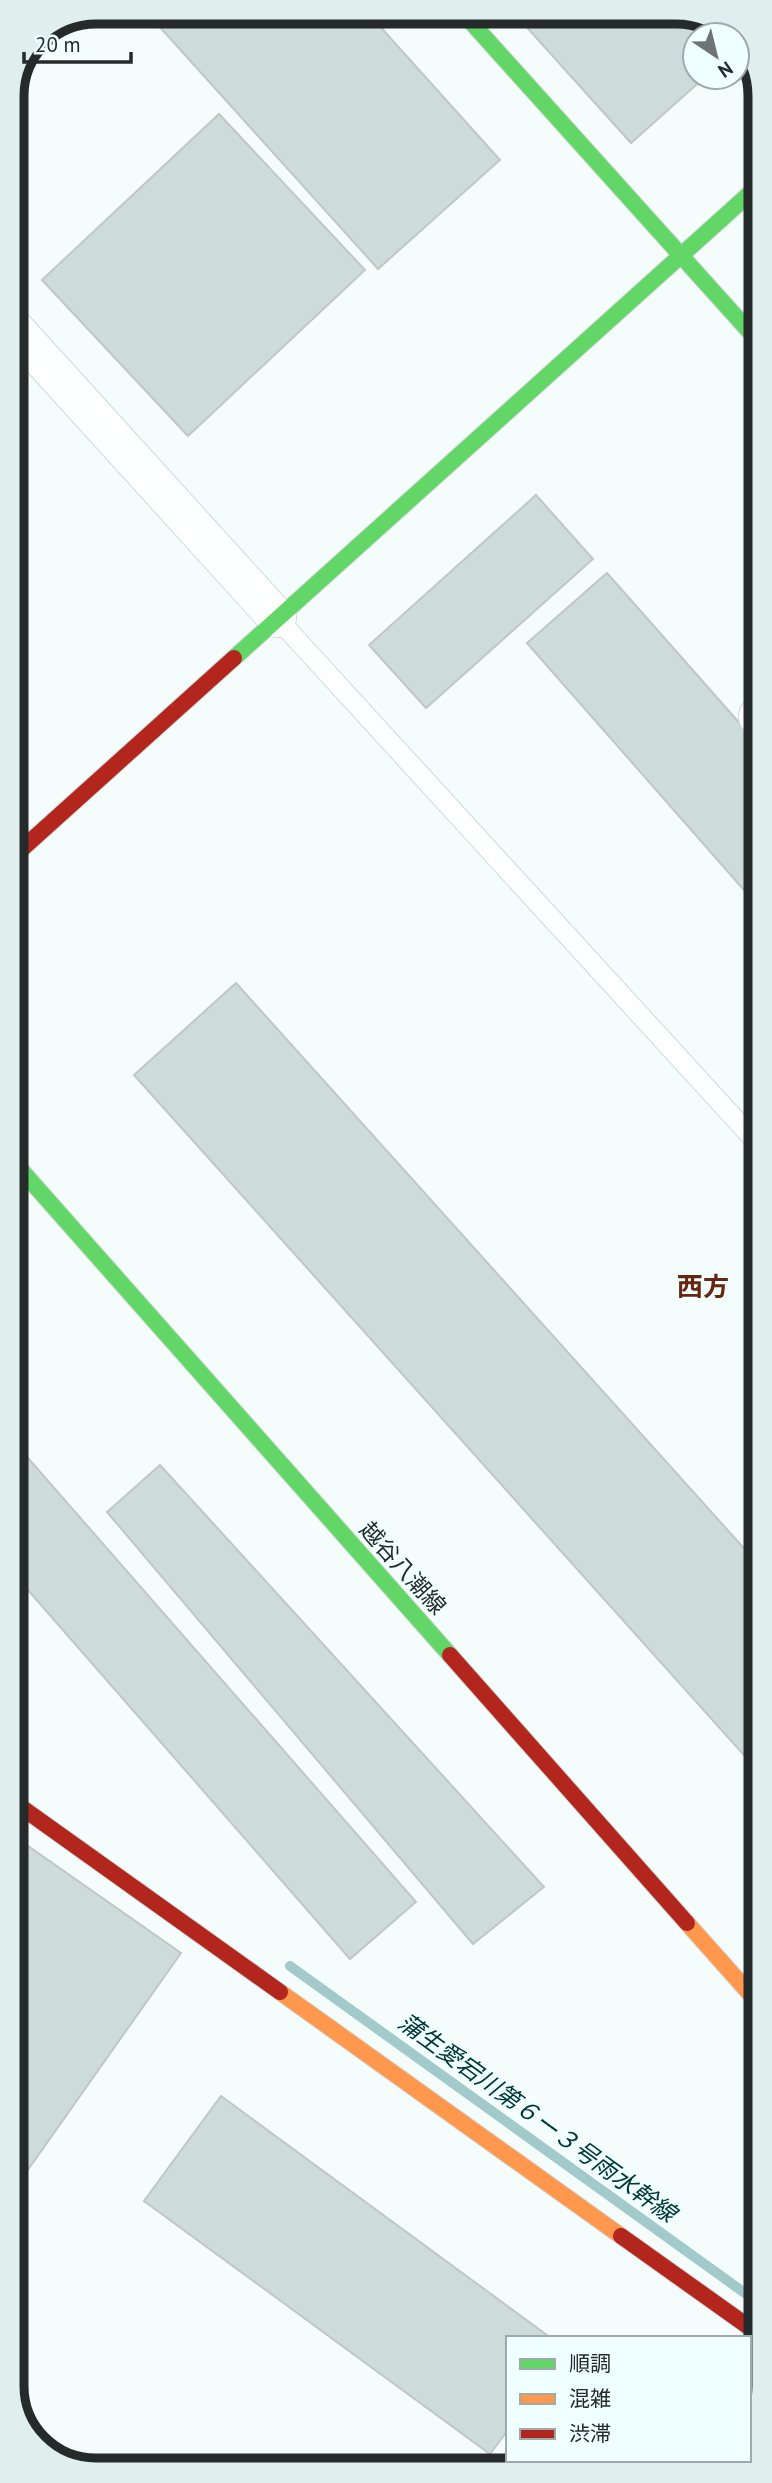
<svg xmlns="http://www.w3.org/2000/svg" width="772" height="2483" viewBox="0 0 772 2483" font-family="'PT Sans','Noto Sans JP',sans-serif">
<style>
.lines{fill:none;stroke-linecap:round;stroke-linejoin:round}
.stream{stroke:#a3caca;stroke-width:10}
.building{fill:#cddbdb;stroke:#c1c7c7;stroke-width:2}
.lane-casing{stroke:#d1d8d8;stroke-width:21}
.street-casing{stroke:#d1d8d8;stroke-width:40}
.fast-casing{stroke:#d1d8d8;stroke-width:18}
.slow-casing{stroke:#d1d8d8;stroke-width:18}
.jam-casing{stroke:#d1d8d8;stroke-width:18}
.lane{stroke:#fdffff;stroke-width:19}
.street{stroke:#fdffff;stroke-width:38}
.fast{stroke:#63d668;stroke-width:16}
.slow{stroke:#ff974d;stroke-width:16}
.jam{stroke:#b3261e;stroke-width:16}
.labels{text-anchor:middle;stroke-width:5;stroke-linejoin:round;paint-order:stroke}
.street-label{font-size:23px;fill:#252b2b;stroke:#f0ffff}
.water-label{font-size:24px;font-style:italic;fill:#003636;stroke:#f0ffff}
.quarter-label{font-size:26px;font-weight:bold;fill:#682610;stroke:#f0ffff}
.rim{fill:none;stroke:#252b2b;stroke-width:9}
</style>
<rect width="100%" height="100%" fill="#f4fcfc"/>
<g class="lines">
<polyline class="stream" points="290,1966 760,2304"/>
</g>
<g class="building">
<polygon points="367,12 500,160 378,269 147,13"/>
<polygon points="513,12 681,12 732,35 695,35 695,77 705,77 631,143"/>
<polygon points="219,114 365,270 188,436 42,280"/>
<polygon points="536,495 593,559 426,708 369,645"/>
<polygon points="607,573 758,744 758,906 527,643"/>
<polygon points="236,983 759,1565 759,1772 134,1075"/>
<polygon points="14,1442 416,1902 350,1959 14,1574"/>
<polygon points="160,1465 544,1887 473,1944 107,1512"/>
<polygon points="21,1841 181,1953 15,2188 14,1851"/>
<polygon points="221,2096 551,2338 508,2338 508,2430 490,2454 144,2201"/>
</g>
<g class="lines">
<g class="lane-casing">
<polyline id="lane" points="277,618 758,1144"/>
</g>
<g class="street-casing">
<g id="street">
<polyline points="13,327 277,618"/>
<polyline points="758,716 758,717"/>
</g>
</g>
<g class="fast-casing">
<g id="fast">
<polyline points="462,12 757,340"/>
<polyline points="234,658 757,187"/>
<polyline points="14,1162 450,1655"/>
<polyline points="749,2416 750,2415"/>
<polyline points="691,2468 700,2460"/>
</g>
</g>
<g class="slow-casing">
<g id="slow">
<polyline points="687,1923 759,2004"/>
<polyline points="280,1992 621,2236"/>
</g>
</g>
<g class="jam-casing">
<g id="jam">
<polyline points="13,857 234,658"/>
<polyline points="450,1655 687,1923"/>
<polyline points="14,1802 280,1992"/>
<polyline points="621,2236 760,2335"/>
</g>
</g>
<use href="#lane" class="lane"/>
<use href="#street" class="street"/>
<use href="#fast" class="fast"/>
<use href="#slow" class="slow"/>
<use href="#jam" class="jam"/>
</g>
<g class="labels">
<g class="street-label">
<text transform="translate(403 1568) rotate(48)" y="8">越谷八潮線</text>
</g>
<g class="water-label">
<text transform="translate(537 2118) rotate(36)" y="8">蒲生愛宕川第６ー３号雨水幹線</text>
</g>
<g class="quarter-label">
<text x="703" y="1296">西方</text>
</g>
</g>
<path d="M0 0H772V2483H0ZM96 24H676A72 72 0 0 1 748 96V2386A72 72 0 0 1 676 2458H96A72 72 0 0 1 24 2386V96A72 72 0 0 1 96 24Z" fill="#e0eeee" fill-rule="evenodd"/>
<path class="rim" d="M96 24H676A72 72 0 0 1 748 96V2386A72 72 0 0 1 676 2458H96A72 72 0 0 1 24 2386V96A72 72 0 0 1 96 24Z"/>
<rect x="506" y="2336" width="245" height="126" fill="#f0ffff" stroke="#9faaaa" stroke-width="2"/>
<rect x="520" y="2359" width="35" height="10" fill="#63d668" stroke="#9faaaa" stroke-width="2"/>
<text x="569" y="2371" font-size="21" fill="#252b2b">順調</text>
<rect x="520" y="2394" width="35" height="10" fill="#ff974d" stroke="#9faaaa" stroke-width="2"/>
<text x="569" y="2406" font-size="21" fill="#252b2b">混雑</text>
<rect x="520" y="2429" width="35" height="10" fill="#b3261e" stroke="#9faaaa" stroke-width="2"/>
<text x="569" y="2441" font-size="21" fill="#252b2b">渋滞</text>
<g transform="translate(716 56) rotate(145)"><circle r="33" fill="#f0ffff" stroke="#9faaaa" stroke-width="2"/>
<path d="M0-5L12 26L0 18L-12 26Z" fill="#6d7474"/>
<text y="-10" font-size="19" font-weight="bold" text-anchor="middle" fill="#252b2b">N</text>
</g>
<path d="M24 52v10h107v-10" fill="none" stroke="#252b2b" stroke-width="3.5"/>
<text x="35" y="52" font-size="21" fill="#252b2b" stroke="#f0ffff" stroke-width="5" paint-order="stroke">20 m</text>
</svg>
